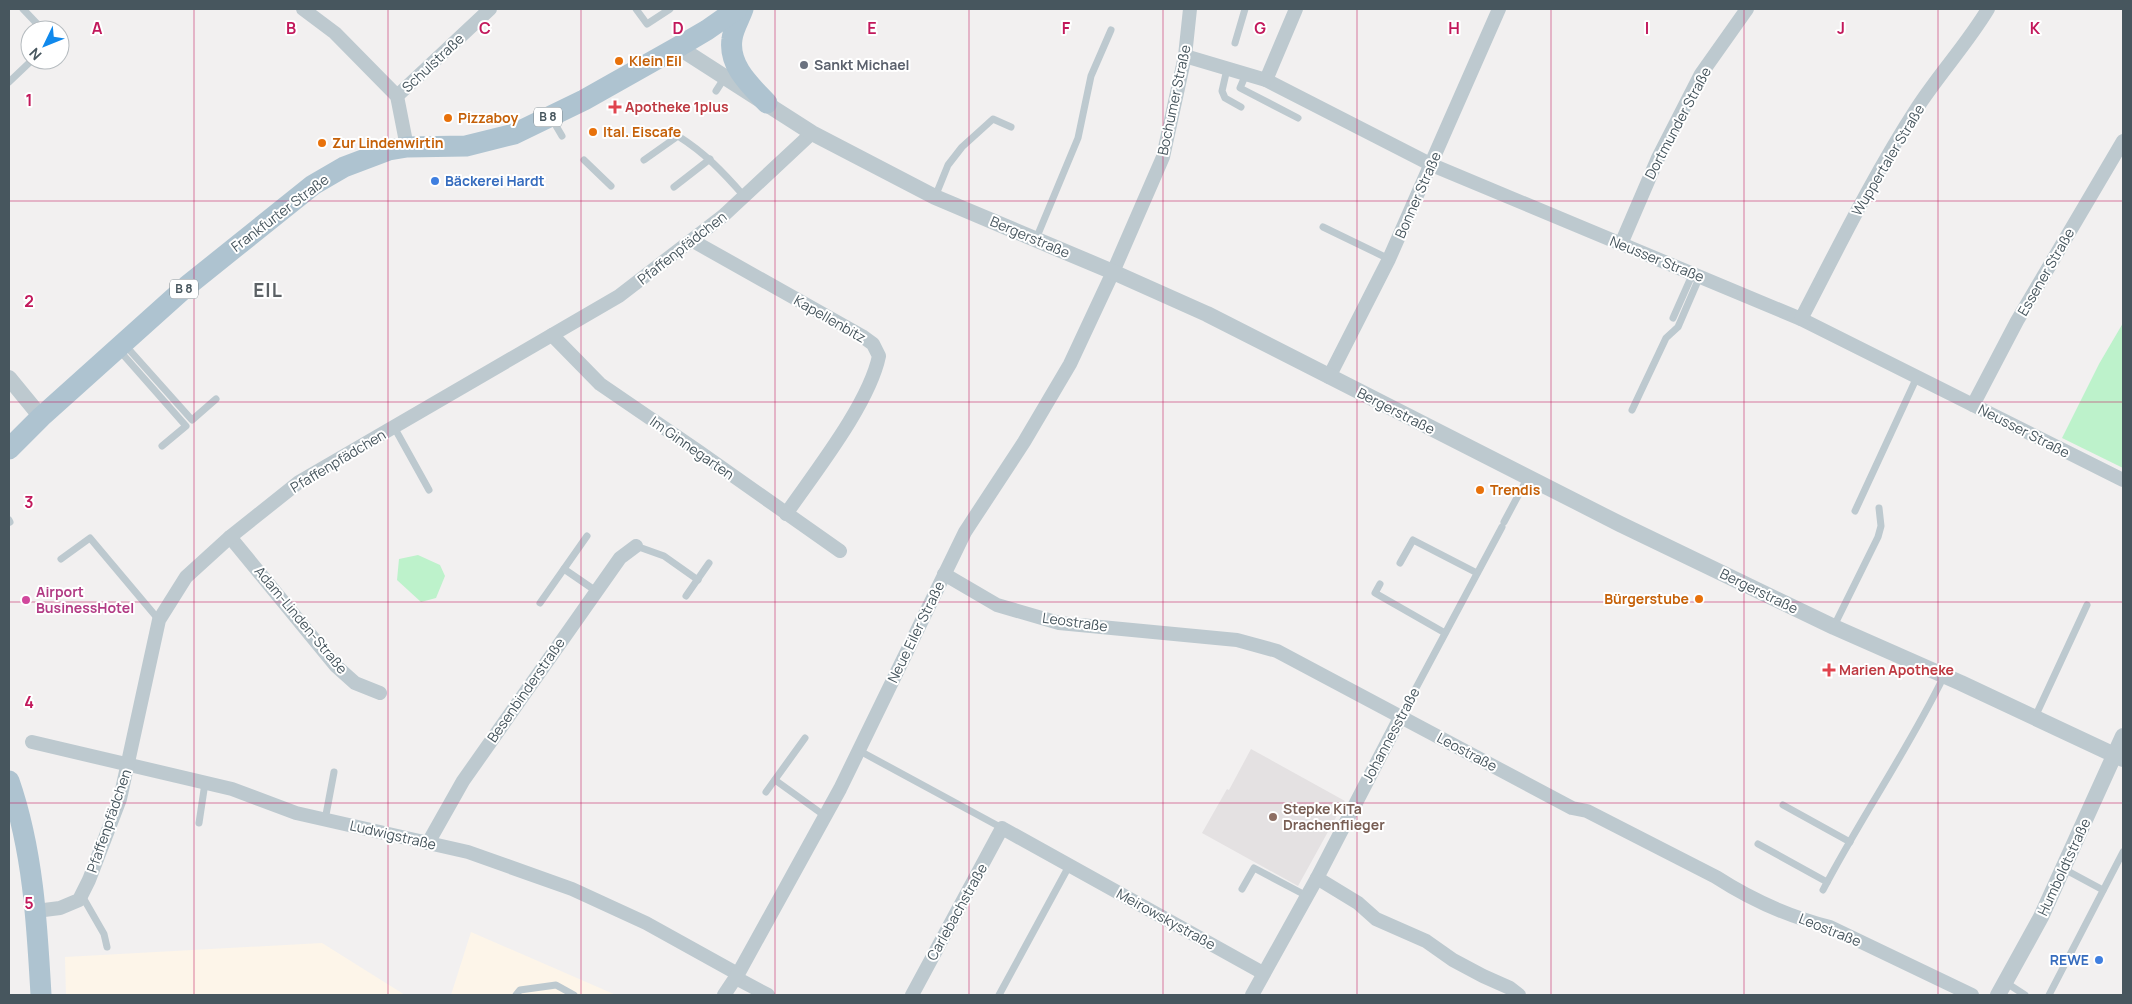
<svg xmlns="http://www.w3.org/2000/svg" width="2132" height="1004" viewBox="0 0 2132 1004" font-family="Manrope,sans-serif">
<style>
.commercial{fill:#fdf5e9}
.education{fill:#e4e1e2}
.green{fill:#bdf2cb}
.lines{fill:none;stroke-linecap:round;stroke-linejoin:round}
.service{stroke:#bdc9cf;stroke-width:7}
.minor{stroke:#bdc9cf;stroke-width:14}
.tertiary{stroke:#bdc9cf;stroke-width:16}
.primary{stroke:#aec3d0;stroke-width:21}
.grid{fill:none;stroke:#c2185b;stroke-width:1;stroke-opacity:0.55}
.food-dot{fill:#e8710a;stroke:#fff;stroke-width:2}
.worship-dot{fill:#6b7280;stroke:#fff;stroke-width:2}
.health-dot{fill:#e0444e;stroke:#fff;stroke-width:2}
.shop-dot{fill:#3f7fe0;stroke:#fff;stroke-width:2}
.hotel-dot{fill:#d1479c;stroke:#fff;stroke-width:2}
.education-dot{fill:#8d6e63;stroke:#fff;stroke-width:2}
.labels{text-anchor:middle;stroke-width:4;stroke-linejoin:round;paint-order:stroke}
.shield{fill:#fff;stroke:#7e898e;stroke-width:1}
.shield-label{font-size:12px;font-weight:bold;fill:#47565e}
.food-label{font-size:14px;font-weight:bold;fill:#c56008;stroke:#fff;text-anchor:start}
.street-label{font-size:14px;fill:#47565e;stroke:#fff}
.worship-label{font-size:14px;font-weight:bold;fill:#5b616d;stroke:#fff;text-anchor:start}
.health-label{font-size:14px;font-weight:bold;fill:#be3a42;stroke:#fff;text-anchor:start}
.shop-label{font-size:14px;font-weight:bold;fill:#366cbe;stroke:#fff;text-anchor:start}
.hotel-label{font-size:14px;font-weight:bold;fill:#b23c85;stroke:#fff;text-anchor:start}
.education-label{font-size:14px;font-weight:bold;fill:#785e54;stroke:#fff;text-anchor:start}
.district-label{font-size:19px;font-weight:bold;letter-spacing:1px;fill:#5c6165;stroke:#fff}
.grid-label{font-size:16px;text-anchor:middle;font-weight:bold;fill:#c2185b;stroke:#fff;stroke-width:4;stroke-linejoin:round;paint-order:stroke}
</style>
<rect width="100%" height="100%" fill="#f2f0f0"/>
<g class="commercial">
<polygon points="471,932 616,995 451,995"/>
<polygon points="322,943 405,995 66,995 65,957"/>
</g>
<polygon class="education" points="1251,749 1345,801 1298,886 1202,833 1227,789 1229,790"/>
<g class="green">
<polygon points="2123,323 2123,468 2062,438 2099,364"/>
<polygon points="418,555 440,565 445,576 436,598 421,602 397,580 399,559"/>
</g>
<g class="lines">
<g class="service">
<polyline points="23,9 43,30"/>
<polyline points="636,9 647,24 670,9"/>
<polyline points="1235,43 1245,9"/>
<polyline points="60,47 63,51"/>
<polyline points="1227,69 1222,91 1225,98 1241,107"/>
<polyline points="1246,74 1240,88 1298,118"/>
<polyline points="9,82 29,63"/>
<polyline points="716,91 725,77"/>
<polyline points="552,119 562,136"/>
<polyline points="584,160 611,186"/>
<path d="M644 160 678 136C705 153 723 172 744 196"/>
<polyline points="674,187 710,159"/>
<polyline points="935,197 948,165 962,147 993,119 1011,127"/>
<polyline points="1323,227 1389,259"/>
<polyline points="1036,239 1078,138 1091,76 1111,30"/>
<polyline points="1673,318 1693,273"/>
<polyline points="125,345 192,420 216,399"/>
<polyline points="119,350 186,426 162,446"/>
<polyline points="1632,410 1666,338 1678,327 1700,276"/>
<polyline points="394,427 429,490"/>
<polyline points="1855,511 1917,377"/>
<polyline points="9,520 10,522"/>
<polyline points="1504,522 1527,479"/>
<polyline points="636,546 664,556 698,580"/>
<polyline points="61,559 90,538 159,620"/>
<polyline points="1400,563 1413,540 1477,573"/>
<polyline points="564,569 596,591"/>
<polyline points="1380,584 1375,593 1445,633"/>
<polyline points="686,596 709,563"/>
<polyline points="540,603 587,536"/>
<polyline points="1834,626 1878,537 1881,526 1879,508"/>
<polyline points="1401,716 1502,527"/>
<polyline points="2035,717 2087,605"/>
<polyline points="858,750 1002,828"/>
<polyline points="775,780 825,816"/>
<polyline points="766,792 805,738"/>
<polyline points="1783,805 1850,842"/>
<polyline points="325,820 334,772"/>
<polyline points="199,823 205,783"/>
<polyline points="1758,844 1827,882"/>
<polyline points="2064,869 2103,890"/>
<polyline points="1242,889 1254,868 1307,896"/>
<path d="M1823 890C1861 817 1908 750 1944 676"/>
<polyline points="81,894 104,934 107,947"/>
<polyline points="2005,982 2025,995"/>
<polyline points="516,995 520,990 556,985 574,995"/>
<polyline points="999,995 1069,866"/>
<polyline points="2049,995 2123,852"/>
</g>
<g class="minor">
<polyline points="303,9 335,33 397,96 407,147"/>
<polyline points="1185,56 1266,80 1432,165 1801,319 2123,480"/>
<polyline points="1266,80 1296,9"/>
<polyline points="397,96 490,9"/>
<path d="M693 241 862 336 873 344 879 356C869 404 815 472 786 514"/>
<polyline points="1621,244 1658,158 1701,74 1747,9"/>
<path d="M1801 319C1838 248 1873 176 1917 108 1939 74 1967 44 1988 9"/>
<polyline points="552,335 600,384 698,451 840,551"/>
<polyline points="1329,377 1389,259 1499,9"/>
<polyline points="1973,405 2017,321 2123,141"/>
<polyline points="230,537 336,666 355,683 380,693"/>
<path d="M944 574 997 605 1059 623 1237 640 1277 651 1572 808 1587 811 1716 877C1750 899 1790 917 1830 927L1972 995"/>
<polyline points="32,742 232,789 296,813 468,852 572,889 646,923 738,974"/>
<polyline points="428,843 463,781 620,558 636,546"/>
<polyline points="1317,878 1358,903 1376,919 1426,941 1453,960 1483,976 1510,988 1519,995"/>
<polyline points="36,911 60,908 79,900 89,880 120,799 159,620 186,577 230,537 299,482 619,296 723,216 812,133"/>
<polyline points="736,978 768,995"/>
<polyline points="724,995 738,974 840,789 965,532 1024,442 1070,364 1113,272 1163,157 1185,56 1190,9"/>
<polyline points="912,995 1002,828 1263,973"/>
<polyline points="1252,995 1317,878 1401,716"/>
</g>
<g class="tertiary">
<polyline points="678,47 812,133 935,197 1113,272 1207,314 1620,524 1834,627 1961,683 2123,759"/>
<polyline points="9,378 41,417"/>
<polyline points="1998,995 2041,917 2123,736"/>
</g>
<g class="primary">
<path d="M743 9C740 18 733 29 732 39 728 66 751 86 767 103"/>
<polyline points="9,449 41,417 187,286 313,185 344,167 389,150 407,147 466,146 514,134 584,100 678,47 707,30 737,9"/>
<path d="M9 781C33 850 37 923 41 995"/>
</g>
</g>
<path class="grid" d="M194 9V995M388 9V995M581 9V995M775 9V995M969 9V995M1163 9V995M1357 9V995M1551 9V995M1744 9V995M1938 9V995M9 201H2123M9 402H2123M9 602H2123M9 803H2123"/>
<g class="food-dot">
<circle cx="619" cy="61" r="5"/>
<circle cx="448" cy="118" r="5"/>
<circle cx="593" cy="132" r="5"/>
<circle cx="322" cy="143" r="5"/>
<circle cx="1480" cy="490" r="5"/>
<circle cx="1699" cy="599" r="5"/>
</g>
<circle class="worship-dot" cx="804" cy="65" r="5"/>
<g class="health-dot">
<path d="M612.5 99.5h5v5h5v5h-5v5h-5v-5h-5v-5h5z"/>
<path d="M1826.5 662.5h5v5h5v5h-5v5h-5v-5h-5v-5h5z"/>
</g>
<g class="shop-dot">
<circle cx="435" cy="181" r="5"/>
<circle cx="2099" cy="960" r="5"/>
</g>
<circle class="hotel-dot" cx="26" cy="600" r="5"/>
<circle class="education-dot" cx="1273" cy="817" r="5"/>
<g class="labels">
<g class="shield">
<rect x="534" y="107.5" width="28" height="19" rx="4"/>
<rect x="170" y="279.5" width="28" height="19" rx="4"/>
</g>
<g class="shield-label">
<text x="548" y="121">B 8</text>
<text x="184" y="293">B 8</text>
</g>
<g class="food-label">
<text x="629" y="66">Klein Eil</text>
<text x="458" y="123">Pizzaboy</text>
<text x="603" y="137">Ital. Eiscafe</text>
<text x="332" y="148">Zur Lindenwirtin</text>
<text x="1490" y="495">Trendis</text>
<text x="1689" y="604" text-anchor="end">Bürgerstube</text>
</g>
<g class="street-label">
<text transform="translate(433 63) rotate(-43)" y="5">Schulstraße</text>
<text transform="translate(1174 100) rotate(-78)" y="5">Bochumer Straße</text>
<text transform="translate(1678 123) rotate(-62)" y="5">Dortmunder Straße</text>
<text transform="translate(1888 160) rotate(-59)" y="5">Wuppertaler Straße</text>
<text transform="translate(1418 195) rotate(-66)" y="5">Bonner Straße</text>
<text transform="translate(280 213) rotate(-37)" y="5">Frankfurter Straße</text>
<text transform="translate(1030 237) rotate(23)" y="5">Bergerstraße</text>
<text transform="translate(682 248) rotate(-38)" y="5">Pfaffenpfädchen</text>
<text transform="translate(1657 259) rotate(22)" y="5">Neusser Straße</text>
<text transform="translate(2046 272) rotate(-60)" y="5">Essener Straße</text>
<text transform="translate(830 319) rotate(30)" y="5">Kapellenbitz</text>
<text transform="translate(1396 411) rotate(27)" y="5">Bergerstraße</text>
<text transform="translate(2024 431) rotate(27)" y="5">Neusser Straße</text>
<text transform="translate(692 448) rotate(35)" y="5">Im Ginnegarten</text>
<text transform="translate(338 461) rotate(-31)" y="5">Pfaffenpfädchen</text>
<text transform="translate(1759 591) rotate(26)" y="5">Bergerstraße</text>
<text transform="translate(301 620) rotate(50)" y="5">Adam-Linden-Straße</text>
<text transform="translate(1075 622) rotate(8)" y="5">Leostraße</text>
<text transform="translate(916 632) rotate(-64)" y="5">Neue Eiler Straße</text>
<text transform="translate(526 690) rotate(-55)" y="5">Besenbinderstraße</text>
<text transform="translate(1391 735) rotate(-62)" y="5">Johannesstraße</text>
<text transform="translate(1467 752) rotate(28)" y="5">Leostraße</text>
<text transform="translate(109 821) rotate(-71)" y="5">Pfaffenpfädchen</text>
<text transform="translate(393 835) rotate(13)" y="5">Ludwigstraße</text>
<text transform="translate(2064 867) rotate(-65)" y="5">Humboldtstraße</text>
<text transform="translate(957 912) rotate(-61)" y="5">Carlebachstraße</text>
<text transform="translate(1166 919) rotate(29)" y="5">Meirowskystraße</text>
<text transform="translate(1830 930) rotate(22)" y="5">Leostraße</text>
</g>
<g class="worship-label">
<text x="814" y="70">Sankt Michael</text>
</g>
<g class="health-label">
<text x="625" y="112">Apotheke 1plus</text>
<text x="1839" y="675">Marien Apotheke</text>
</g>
<g class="shop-label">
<text x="445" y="186">Bäckerei Hardt</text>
<text x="2089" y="965" text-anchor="end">REWE</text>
</g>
<g class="hotel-label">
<text x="36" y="597">Airport<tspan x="36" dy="16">BusinessHotel</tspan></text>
</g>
<g class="education-label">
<text x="1283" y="814">Stepke KiTa<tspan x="1283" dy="16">Drachenflieger</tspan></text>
</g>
<g class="district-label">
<text x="268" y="297">EIL</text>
</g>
</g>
<g class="grid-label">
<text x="97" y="34">A</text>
<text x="291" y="34">B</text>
<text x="485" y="34">C</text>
<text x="678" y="34">D</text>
<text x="872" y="34">E</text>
<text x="1066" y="34">F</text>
<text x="1260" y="34">G</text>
<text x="1454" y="34">H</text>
<text x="1647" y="34">I</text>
<text x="1841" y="34">J</text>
<text x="2035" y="34">K</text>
<text x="29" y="106">1</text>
<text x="29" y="307">2</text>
<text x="29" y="508">3</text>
<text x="29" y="708">4</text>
<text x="29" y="909">5</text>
</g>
<rect width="2132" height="1004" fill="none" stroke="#47565e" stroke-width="20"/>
<g transform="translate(45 45) rotate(227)"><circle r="24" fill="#ffffff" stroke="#b5bbbf"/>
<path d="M0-4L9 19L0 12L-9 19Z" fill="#1089ec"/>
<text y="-8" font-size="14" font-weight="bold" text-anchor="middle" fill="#47565e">N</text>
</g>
</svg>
